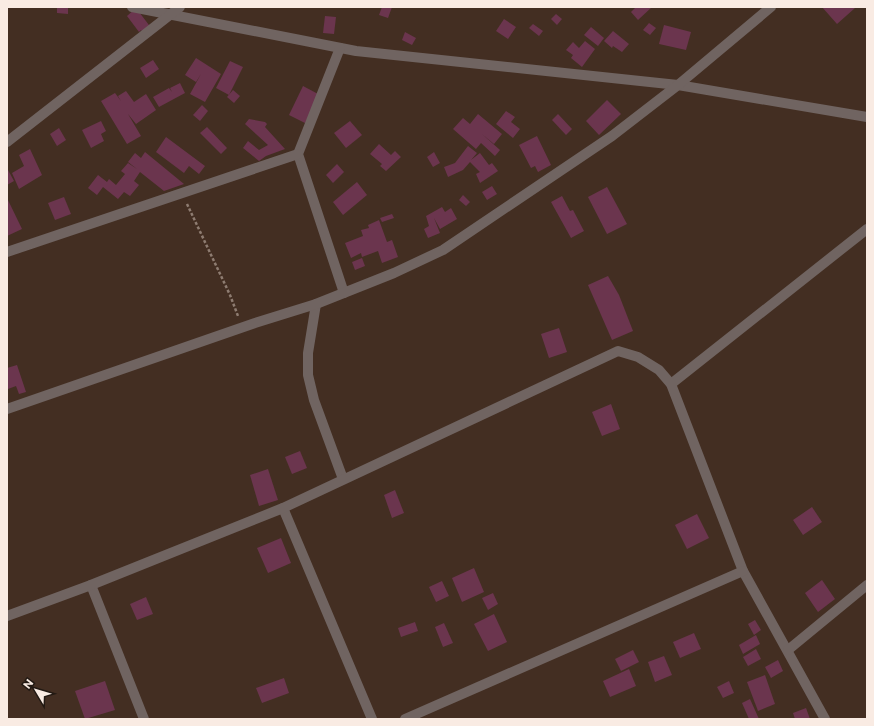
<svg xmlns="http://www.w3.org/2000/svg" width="874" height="726" viewBox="0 0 874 726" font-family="Montserrat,sans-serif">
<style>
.building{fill:#6b354e}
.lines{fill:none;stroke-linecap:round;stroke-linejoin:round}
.path{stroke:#8e7c71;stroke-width:2.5;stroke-dasharray:3 2;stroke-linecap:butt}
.minor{stroke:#706461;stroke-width:10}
</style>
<rect width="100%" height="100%" fill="#432e22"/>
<g class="building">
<polygon points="57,7 68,7 68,14 57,13"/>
<polygon points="382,7 392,7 388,18 379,15"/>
<polygon points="636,7 652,7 638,20 631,12"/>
<polygon points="822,7 854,7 855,8 837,24"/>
<polygon points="136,8 152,29 144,34 141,30 139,32 127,16"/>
<polygon points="556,14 562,19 557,25 551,19"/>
<polygon points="325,16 336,17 334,34 323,33"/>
<polygon points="504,19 516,27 508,39 496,31"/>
<polygon points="649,23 656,28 650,35 643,30"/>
<polygon points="533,24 543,31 539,36 529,28"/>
<polygon points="664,25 691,32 686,50 659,44"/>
<polygon points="591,27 604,38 598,46 584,35"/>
<polygon points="613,31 629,44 622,52 613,46 612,48 604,41"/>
<polygon points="405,32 416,38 412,45 402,40"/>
<polygon points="585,41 595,49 582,67 571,58 573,55 566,50 573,42 579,48"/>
<polygon points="196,58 221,74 205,102 190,94 201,74 196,82 185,75"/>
<polygon points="153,60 159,69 146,78 140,68"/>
<polygon points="230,61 243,67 229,95 216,88"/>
<polygon points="180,83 185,93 159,107 153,97 169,88 172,92 170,88"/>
<polygon points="303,86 320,95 305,123 289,115"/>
<polygon points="233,90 240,96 234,103 227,97"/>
<polygon points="126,91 134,102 146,94 156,110 136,124 128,114 141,136 127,144 101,101 115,93 121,101 118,96"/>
<polygon points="607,100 621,114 599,135 586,121"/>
<polygon points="202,105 208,111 200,121 193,115"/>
<polygon points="506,111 515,117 511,122 520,129 513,138 496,124"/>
<polygon points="478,114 502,134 494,144 482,134 500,150 495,156 481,143 476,149 453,129 463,118 470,124"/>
<polygon points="558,114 572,129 566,135 552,120"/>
<polygon points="249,119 265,122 267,124 265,127 285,149 266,156 259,161 243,148 248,141 259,150 268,145 245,124"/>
<polygon points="101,121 106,131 101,134 104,141 91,148 82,130"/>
<polygon points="350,121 362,135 346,148 334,133"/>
<polygon points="207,127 227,148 221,154 200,133"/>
<polygon points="59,128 66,140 57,146 50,134"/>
<polygon points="537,136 551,165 538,172 535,166 531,168 519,145"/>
<polygon points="166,137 205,166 199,174 189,166 184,173 156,152"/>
<polygon points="379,144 391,155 395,151 401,157 386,171 380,166 382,164 370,154"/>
<polygon points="468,146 477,153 471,160 480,153 489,165 492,163 498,171 480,183 476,174 480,172 470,162 463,170 448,177 444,167 455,163"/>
<polygon points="30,149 42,175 19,189 12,173 24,166 19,155"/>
<polygon points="145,152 184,184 164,191 140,172 134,181 139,185 130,196 124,192 118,199 103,187 97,195 88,188 98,175 107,182 109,179 116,185 125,174 121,171 128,163 137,169 128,162 135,153 141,158"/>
<polygon points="434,152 440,163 433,167 427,157"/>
<polygon points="337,164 344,172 333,183 326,175"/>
<polygon points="8,170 14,181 7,185 7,171"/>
<polygon points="357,182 367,195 343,215 333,202"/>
<polygon points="492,186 497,194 487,200 482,192"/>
<polygon points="607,187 627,224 607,234 588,197"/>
<polygon points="463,195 470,202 466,206 459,200"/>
<polygon points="562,196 570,211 573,210 584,231 571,238 551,202"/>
<polygon points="64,197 71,214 55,220 48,203"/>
<polygon points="7,198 22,229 7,236"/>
<polygon points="442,207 445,212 451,208 457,219 440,229 434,218 440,233 428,238 424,229 429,226 426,216"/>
<polygon points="392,214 394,218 382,222 380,218"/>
<polygon points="379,220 387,242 392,240 398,257 382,263 378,251 362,257 361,253 351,258 345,243 363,236 361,230 369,228 368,225"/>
<polygon points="362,258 365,266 355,270 352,262"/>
<polygon points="608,276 619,295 633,331 612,340 588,285"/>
<polygon points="559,328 567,352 549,358 541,334"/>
<polygon points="17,365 26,392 19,394 16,386 8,389 7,386 7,368"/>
<polygon points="611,404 620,429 602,436 592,412"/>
<polygon points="300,451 307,468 292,474 285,457"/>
<polygon points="268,469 278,500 259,506 250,475"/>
<polygon points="395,490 404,513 392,518 384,495"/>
<polygon points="812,507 822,522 803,535 793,520"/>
<polygon points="697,514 709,538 687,549 675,525"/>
<polygon points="281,538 291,563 268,573 257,548"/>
<polygon points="474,568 484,592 462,602 452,578"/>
<polygon points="822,580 835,599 818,612 805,593"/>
<polygon points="442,581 449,596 436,602 429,587"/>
<polygon points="493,593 498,604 488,610 482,598"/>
<polygon points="146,597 153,614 137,620 130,604"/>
<polygon points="494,614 507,642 488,651 474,624"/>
<polygon points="755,620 761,630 754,635 748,624"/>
<polygon points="415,622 418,631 401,637 398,628"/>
<polygon points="444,623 453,643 443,647 435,627"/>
<polygon points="694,633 701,649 680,658 673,642"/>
<polygon points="756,635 760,644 743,654 739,645"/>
<polygon points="756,649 761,659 748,666 743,657"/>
<polygon points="633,650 639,662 621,671 615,659"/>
<polygon points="664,656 672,675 655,682 648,662"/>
<polygon points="778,660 783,671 771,678 765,667"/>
<polygon points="629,669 636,686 610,697 603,681"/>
<polygon points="765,675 775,704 758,711 747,682"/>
<polygon points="284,678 289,693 262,703 256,688"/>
<polygon points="105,681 115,710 85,719 75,691"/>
<polygon points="729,681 734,693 723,698 717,687"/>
<polygon points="750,699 759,719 749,719 742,703"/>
<polygon points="806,708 810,719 795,719 793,713"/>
</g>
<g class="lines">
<polyline class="path" points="187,204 230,295 238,316"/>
<g class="minor">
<polyline points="132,7 356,51 678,85 867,117"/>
<polyline points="340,48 298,154 344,293"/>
<polyline points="7,142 180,7"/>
<polyline points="7,252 298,154"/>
<polyline points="316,304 308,353 308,375 314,400 343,479"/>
<polyline points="671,384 867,229"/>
<polyline points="7,409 255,323 316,304 394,273 443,250 612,136 678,85 771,7"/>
<polyline points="283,508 372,719"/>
<polyline points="91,585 144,719"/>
<polyline points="7,616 91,585 283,508 618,351 638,357 659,370 671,384 743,571 825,719"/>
<polyline points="788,650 867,585"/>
<polyline points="405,719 743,571"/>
</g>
</g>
<rect width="874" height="726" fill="none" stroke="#f9ebe3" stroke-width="16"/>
<g transform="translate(36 690) rotate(308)" stroke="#221913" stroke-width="3" paint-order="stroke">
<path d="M0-3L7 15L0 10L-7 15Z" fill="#f9ebe3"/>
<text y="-6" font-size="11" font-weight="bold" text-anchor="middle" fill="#f9ebe3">N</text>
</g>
</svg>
